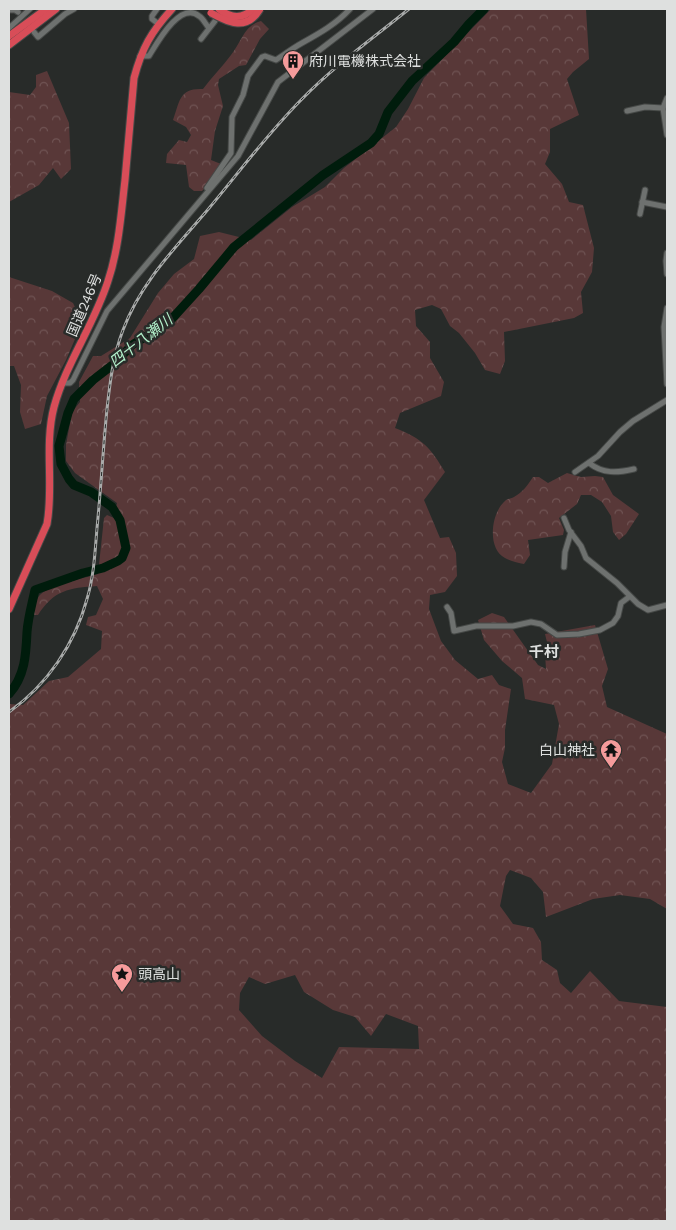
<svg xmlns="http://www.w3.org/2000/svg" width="676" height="1230" viewBox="0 0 676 1230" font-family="'Work Sans','Noto Sans JP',sans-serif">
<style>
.forest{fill:url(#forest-crowns);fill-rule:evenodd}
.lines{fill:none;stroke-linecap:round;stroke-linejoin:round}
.river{stroke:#001c0c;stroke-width:9}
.minor-casing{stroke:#464947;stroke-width:7}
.highway-casing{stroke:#464947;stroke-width:9}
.minor{stroke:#6e716f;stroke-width:5}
.highway{stroke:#d84d58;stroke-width:7}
.rail-casing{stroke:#a9abaa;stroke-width:3}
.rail{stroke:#282b29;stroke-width:1;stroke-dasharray:4;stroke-linecap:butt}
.highway-bridge-casing{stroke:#464947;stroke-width:9;stroke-linecap:butt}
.highway-bridge{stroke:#d84d58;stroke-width:7}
.labels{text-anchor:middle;stroke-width:5;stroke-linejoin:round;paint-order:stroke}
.poi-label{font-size:14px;fill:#dee0df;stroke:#282b29;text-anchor:start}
.street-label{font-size:14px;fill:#dee0df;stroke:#282b29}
.water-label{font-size:15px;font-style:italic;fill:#b4f3cd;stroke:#282b29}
.neighbourhood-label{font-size:15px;font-weight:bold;fill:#dee0df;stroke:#282b29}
</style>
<defs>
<pattern id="forest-crowns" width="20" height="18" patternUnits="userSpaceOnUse" patternTransform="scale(1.25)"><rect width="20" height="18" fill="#583838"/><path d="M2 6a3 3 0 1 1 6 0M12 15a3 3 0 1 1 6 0" fill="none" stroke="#705454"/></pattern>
</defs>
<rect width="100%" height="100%" fill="#282b29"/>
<g class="forest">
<path d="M491 9H586L589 59 573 72 567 79 579 115 550 129V152L545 164 562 184 569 202 583 205 594 248 592 272 581 292 583 313 574 318 504 332 505 361 500 374 485 370 475 353 459 333 450 326 441 309 432 305 415 310 416 326 430 342V358L444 382 441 396 400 413 395 428C423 439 430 447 445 472L424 500 440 538 449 537 456 553 457 576 445 592 430 595 429 609 441 641 455 660 478 679 492 675 499 685 511 689 505 730V748L502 762 508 784 531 793 552 764 559 724 554 705 525 699 522 678 502 661 484 640 478 620 492 613 504 617 538 665 546 669 545 653 548 646 545 634 595 625 608 669 602 686 607 707 667 734V909L650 899 620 895 593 899 546 917 543 892 531 878 510 870 506 876 500 906 513 924 533 928 541 942 542 960 557 970 560 983 571 993 590 971 619 1001 667 1007V1221H9V704L23 705 49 681 68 677 101 649 102 631 86 625 88 617 96 615 103 599 97 586C69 588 54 590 38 615H33C34 608 35 602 39 596 47 586 84 578 98 574L104 518 107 515 114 518 117 503 75 473 66 461V445L72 412 80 402 79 382 93 356H101L130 338 158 293 174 274 194 259 200 236 219 232 251 240 292 207 325 187 344 168 396 127 408 109 424 78ZM295 975 304 992 333 1010 355 1017 371 1036 386 1014 418 1026 419 1049 339 1047 322 1078 295 1061 262 1036 239 1010 240 993 249 977 265 984Z"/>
<path d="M261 21 269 29 260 39 246 65 239 66 219 79 218 85 223 106 215 131 211 160 226 166 202 191H194L189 187 186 165 166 163 167 154 179 140 187 142 191 135 186 127 173 120C180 101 179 88 203 89 212 77 222 67 231 55 241 43 244 25 261 21Z"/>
<polygon points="47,71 69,123 71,169 61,179 53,168 39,185 9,202 9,92 30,95 36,87 36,75"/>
<polygon points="9,277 52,291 73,303 78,313 81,325 66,360 47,396 41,424 25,429 20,412 21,385 14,366 9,366"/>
<path d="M567 473 581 477 595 476 603 477 613 495 639 514 626 534 619 540 613 532 611 516 602 502 591 495H581L577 504 559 518 564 530 563 535 528 540 530 555 524 564C518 563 511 561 505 558 487 549 491 514 504 502 506 499 510 499 514 497 523 492 527 486 533 477H539L548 483Z"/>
</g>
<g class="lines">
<path class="river" d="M9 694C25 676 26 655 27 632 28 618 32 604 35 590L83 573 103 568 118 561 122 558 126 548 120 520 112 507 91 492 74 485 69 479 61 464 59 446 68 413 74 399 93 380 115 363 132 345 169 322 199 289 234 247 323 175 371 143 379 134 388 112 412 81 454 42 469 24 484 9"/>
<g class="minor-casing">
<g id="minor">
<polyline points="9,10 15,10 18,12"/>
<polyline points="156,22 152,19 152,16 157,9"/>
<polyline points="9,28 30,9"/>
<polyline points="34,32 38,37 65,14 74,9"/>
<polyline points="201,39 215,21"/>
<path d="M140 56H149C156 45 180 0 199 16 203 18 206 25 209 28"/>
<polyline points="667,98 663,108 667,135"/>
<polyline points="627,111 645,107 663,108"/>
<path d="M207 188 231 153 232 117 243 95 248 76 262 57 265 56 276 60C285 54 293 48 302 43 320 33 336 24 350 9"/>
<polyline points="642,202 667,207"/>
<polyline points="640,214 645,190"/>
<polyline points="667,253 666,261 667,274"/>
<polyline points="667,308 664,327 667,384"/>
<polyline points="62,383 70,383 73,380 107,311 238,156 278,82 373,9"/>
<path d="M589 463C603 474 617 473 634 469"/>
<polyline points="575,472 598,456 620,432 633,421 667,400"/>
<polyline points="564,518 569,530 581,546 586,558 617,583 638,604 648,610 667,605"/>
<polyline points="564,567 565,552 571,532"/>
<polyline points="447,607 451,613 454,631 476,626 513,626 531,622 541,624 557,635 579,634 600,630 613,623 618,616 621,603 629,597"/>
</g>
</g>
<g class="highway-casing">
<g id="highway">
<polyline points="9,36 46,9"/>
<polyline points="9,45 56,9"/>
<path d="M9 609 47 524C54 486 44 445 54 407 66 363 94 325 108 281 119 248 121 214 125 180 128 146 131 112 134 78 142 48 151 32 172 9"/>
</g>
</g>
<use href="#minor" class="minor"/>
<use href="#highway" class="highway"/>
<g class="rail-casing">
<path id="rail" d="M9 712C47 685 75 644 87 599 94 576 95 552 97 528 101 488 103 449 107 409 110 382 113 356 123 330 140 284 174 249 205 213 237 175 267 134 302 99 334 66 373 38 409 9"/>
</g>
<use href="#rail" class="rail"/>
<g class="highway-bridge-casing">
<g id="highway-bridge">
<path d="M219 9C230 18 242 20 253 9"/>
<path d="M211 13C229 23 247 31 260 9"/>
</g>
</g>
<use href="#highway-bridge" class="highway-bridge"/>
</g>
<defs>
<g id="building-pin" transform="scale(1.125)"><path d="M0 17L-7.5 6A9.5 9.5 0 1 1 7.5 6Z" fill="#f59b9b" stroke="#282b29"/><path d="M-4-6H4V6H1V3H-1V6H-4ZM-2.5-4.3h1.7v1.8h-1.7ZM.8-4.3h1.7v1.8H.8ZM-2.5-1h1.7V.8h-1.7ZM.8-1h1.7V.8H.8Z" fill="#111"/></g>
<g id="temple-pin" transform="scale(1.125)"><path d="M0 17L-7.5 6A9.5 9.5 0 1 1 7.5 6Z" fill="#f59b9b" stroke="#282b29"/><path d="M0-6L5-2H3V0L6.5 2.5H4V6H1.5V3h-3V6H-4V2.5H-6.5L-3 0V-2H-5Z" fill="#111"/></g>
<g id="sight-pin" transform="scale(1.125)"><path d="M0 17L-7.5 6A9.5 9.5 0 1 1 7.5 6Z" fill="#f59b9b" stroke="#282b29"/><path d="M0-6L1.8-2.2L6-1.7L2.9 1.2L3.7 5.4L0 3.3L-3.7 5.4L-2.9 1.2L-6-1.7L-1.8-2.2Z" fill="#111"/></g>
</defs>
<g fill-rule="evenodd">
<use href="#building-pin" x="293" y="61"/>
<use href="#temple-pin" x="611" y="750"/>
<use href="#sight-pin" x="122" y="974"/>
</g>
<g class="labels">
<g class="poi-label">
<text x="309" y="66">府川電機株式会社</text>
<text x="595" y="755" text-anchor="end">白山神社</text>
<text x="138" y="979">頭高山</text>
</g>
<g class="street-label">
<text transform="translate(84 305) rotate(-67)" y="5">国道246号</text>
</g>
<g class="water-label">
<text transform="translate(141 341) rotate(-38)" y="5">四十八瀬川</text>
</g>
<g class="neighbourhood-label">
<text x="544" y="657">千村</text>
</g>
</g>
<rect width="676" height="1230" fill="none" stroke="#dee0df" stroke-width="20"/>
</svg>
